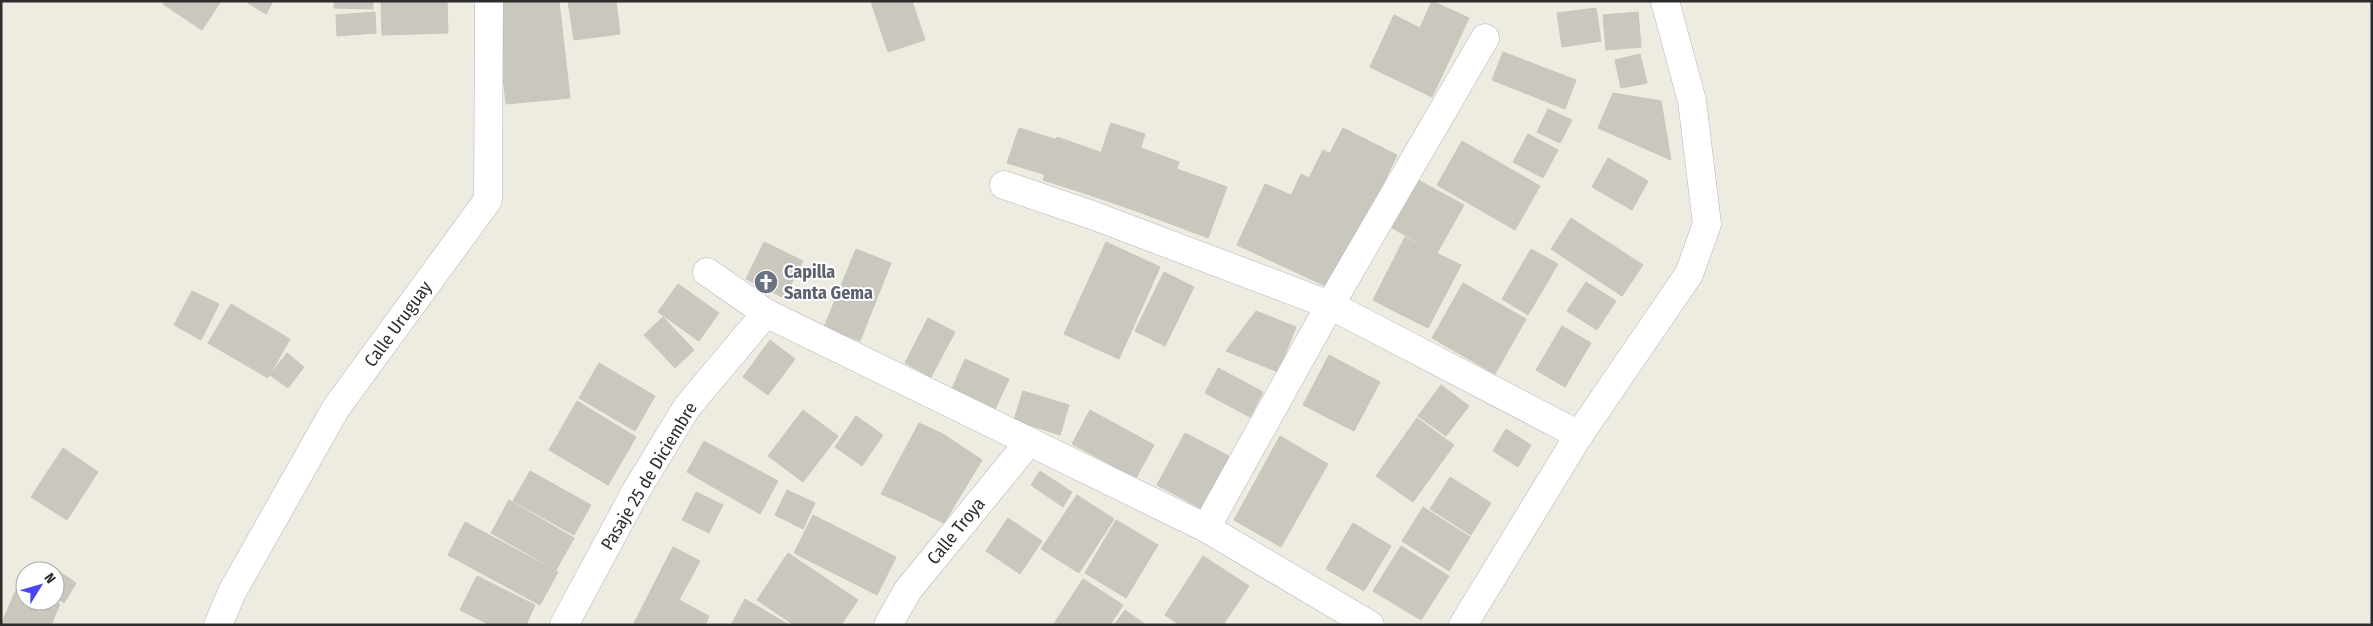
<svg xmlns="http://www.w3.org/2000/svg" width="2373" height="626" viewBox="0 0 2373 626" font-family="'Fira Sans Condensed',sans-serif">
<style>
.building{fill:#cac7bf;stroke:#c9c7b9}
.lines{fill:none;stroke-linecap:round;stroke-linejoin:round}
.street-casing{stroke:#b3b3c0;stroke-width:29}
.street{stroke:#fff;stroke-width:28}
.labels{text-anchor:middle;stroke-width:4;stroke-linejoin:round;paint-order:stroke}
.worship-label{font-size:18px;font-weight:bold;fill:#5b616d;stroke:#fff;text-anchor:start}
.street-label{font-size:18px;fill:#2d2d2d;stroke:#fff}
</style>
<rect width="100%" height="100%" fill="#eeebe0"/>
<g class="building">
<polygon points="164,1 221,1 202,30 163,4"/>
<polygon points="245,1 273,1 266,14"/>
<polygon points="334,1 373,1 373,9 334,8"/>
<polygon points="381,1 447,1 448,33 382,35"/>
<polygon points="495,1 559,1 570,98 506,104"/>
<polygon points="568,1 616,1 620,34 574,40"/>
<polygon points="871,1 893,1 873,8"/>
<polygon points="893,1 912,1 925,40 888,52 873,8"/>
<polygon points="1432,1 1469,18 1432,97 1370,67 1394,15 1420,28"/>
<polygon points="1596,8 1601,41 1562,47 1557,13"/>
<polygon points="375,12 376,33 337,36 336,15"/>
<polygon points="1638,12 1641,47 1606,50 1603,15"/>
<polygon points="1503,52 1576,80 1565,109 1492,80"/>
<polygon points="1640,54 1647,83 1621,88 1615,60"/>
<polygon points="1613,93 1661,101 1671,160 1598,128"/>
<polygon points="1548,109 1572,120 1560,143 1537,132"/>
<polygon points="1111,123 1145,134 1122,206 1087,194"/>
<polygon points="1019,128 1058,140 1046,175 1007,163"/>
<polygon points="1343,128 1397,155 1385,180 1330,153"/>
<polygon points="1528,134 1558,150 1543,178 1513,162"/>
<polygon points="1057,137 1100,152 1087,194 1043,180"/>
<polygon points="1462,141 1540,186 1515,230 1437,185"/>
<polygon points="1141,148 1179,162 1158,219 1122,206"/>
<polygon points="1323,150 1385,180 1372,208 1309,178"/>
<polygon points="1608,158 1648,181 1632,210 1592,187"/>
<polygon points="1177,169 1227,187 1208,238 1158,219"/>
<polygon points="1301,174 1372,208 1334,290 1263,257"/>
<polygon points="1418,180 1464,205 1437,253 1392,228"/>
<polygon points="1265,184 1291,195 1263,257 1237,245"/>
<polygon points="1571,218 1643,265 1622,296 1551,249"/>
<polygon points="1405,237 1432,251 1400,314 1373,300"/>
<polygon points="764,242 803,261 784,298 746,279"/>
<polygon points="1106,242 1160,267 1119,359 1064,334"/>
<polygon points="856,249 891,263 860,341 824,327"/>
<polygon points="1531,249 1558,264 1528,315 1502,299"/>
<polygon points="1432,251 1461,265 1428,328 1400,314"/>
<polygon points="1164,272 1194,287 1165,346 1135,331"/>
<polygon points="1586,282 1616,301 1597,330 1567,311"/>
<polygon points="1463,283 1526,319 1495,374 1432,338"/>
<polygon points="678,284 719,313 699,341 658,312"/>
<polygon points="192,291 219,304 201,340 174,325"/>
<polygon points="231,304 290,339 268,378 208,343"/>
<polygon points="1256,311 1296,327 1278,372 1226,351"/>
<polygon points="663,317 694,350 675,368 644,335"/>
<polygon points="928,318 955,332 931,377 905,363"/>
<polygon points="1562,326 1591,343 1565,387 1536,370"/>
<polygon points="770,340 795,359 768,395 743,377"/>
<polygon points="287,353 304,367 288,388 270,375"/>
<polygon points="1329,355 1380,382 1354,431 1303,405"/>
<polygon points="965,359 1009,379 995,409 952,389"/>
<polygon points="599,363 655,396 635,431 579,398"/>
<polygon points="1218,368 1263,392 1250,417 1205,393"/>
<polygon points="1441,385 1469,406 1446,436 1418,416"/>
<polygon points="1023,391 1069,405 1060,435 1014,420"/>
<polygon points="577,401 636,437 608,485 549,450"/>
<polygon points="803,410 838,436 803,482 768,456"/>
<polygon points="1090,410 1154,445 1136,478 1072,444"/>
<polygon points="856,416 883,435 862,466 835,447"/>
<polygon points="1417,418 1454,445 1413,502 1376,476"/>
<polygon points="919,423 943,434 902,503 881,494"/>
<polygon points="1506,429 1531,445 1518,467 1493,451"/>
<polygon points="1185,433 1229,456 1202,509 1157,485"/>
<polygon points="943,434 982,460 944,523 902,503"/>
<polygon points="1280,436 1328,464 1281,547 1234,520"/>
<polygon points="704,441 778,481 760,514 687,472"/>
<polygon points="63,448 98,472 67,520 31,497"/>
<polygon points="530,471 591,505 574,535 513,501"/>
<polygon points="1040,471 1072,492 1063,507 1031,485"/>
<polygon points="1450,477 1491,503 1471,535 1430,509"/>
<polygon points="787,490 815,503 803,529 775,515"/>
<polygon points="696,492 723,505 709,533 682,520"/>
<polygon points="1077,495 1114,519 1079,573 1041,549"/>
<polygon points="509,500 574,538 556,570 491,533"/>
<polygon points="1423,507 1470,537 1449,571 1402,541"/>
<polygon points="813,515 896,557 877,595 794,553"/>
<polygon points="1008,518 1042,541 1020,574 986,551"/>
<polygon points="1116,520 1158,545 1126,598 1085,573"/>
<polygon points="465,522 558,572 540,605 448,555"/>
<polygon points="1353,523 1391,546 1364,591 1326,569"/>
<polygon points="1401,546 1449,576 1421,620 1373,591"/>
<polygon points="673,547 700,561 679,600 709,616 705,625 633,625"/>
<polygon points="788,553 858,600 841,625 794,625 757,600"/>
<polygon points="1203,556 1249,586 1223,625 1180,625 1165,615"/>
<polygon points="48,564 76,583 64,603 55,597 55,571 43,571"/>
<polygon points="477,576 535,605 526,625 490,625 460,610"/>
<polygon points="1083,579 1123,605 1110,625 1053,625"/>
<polygon points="18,585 25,588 25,601 53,601 60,604 51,625 1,625"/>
<polygon points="745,599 789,625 731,625"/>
<polygon points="1125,610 1146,625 1114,625"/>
</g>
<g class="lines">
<g class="street-casing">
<g id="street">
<polyline points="1004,185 1092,215 1330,305 1579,435"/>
<polyline points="707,272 766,313 1206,528 1370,625"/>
<polyline points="1206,528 1330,305 1485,38"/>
<polyline points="218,625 232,592 336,408 488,200 489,1"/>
<polyline points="564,625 636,491 687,407 766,313"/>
<polyline points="888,625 908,590 1029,442"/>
<polyline points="1463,625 1579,435 1689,274 1707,224 1692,101 1665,1"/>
</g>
</g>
<use href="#street" class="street"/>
</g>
<defs>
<g id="church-disc" transform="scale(1.25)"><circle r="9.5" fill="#6b7280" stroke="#fff"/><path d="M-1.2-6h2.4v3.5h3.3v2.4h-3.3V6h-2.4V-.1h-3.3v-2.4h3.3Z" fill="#fff"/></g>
</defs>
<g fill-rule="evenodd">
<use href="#church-disc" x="766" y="282"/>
</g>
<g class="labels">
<g class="worship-label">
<text x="784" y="278">Capilla<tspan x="784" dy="21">Santa Gema</tspan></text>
</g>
<g class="street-label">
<text transform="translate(398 324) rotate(-54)" y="6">Calle Uruguay</text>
<text transform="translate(649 476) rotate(-59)" y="6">Pasaje 25 de Diciembre</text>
<text transform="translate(956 531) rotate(-51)" y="6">Calle Troya</text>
</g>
</g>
<rect width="2373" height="626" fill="none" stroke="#2d2d2d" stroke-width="5"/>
<g transform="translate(40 586) rotate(53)"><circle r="24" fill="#ffffff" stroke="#ababab"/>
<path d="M0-4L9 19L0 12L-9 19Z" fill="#4a46f4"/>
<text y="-8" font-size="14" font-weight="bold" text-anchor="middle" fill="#2d2d2d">N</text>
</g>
</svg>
